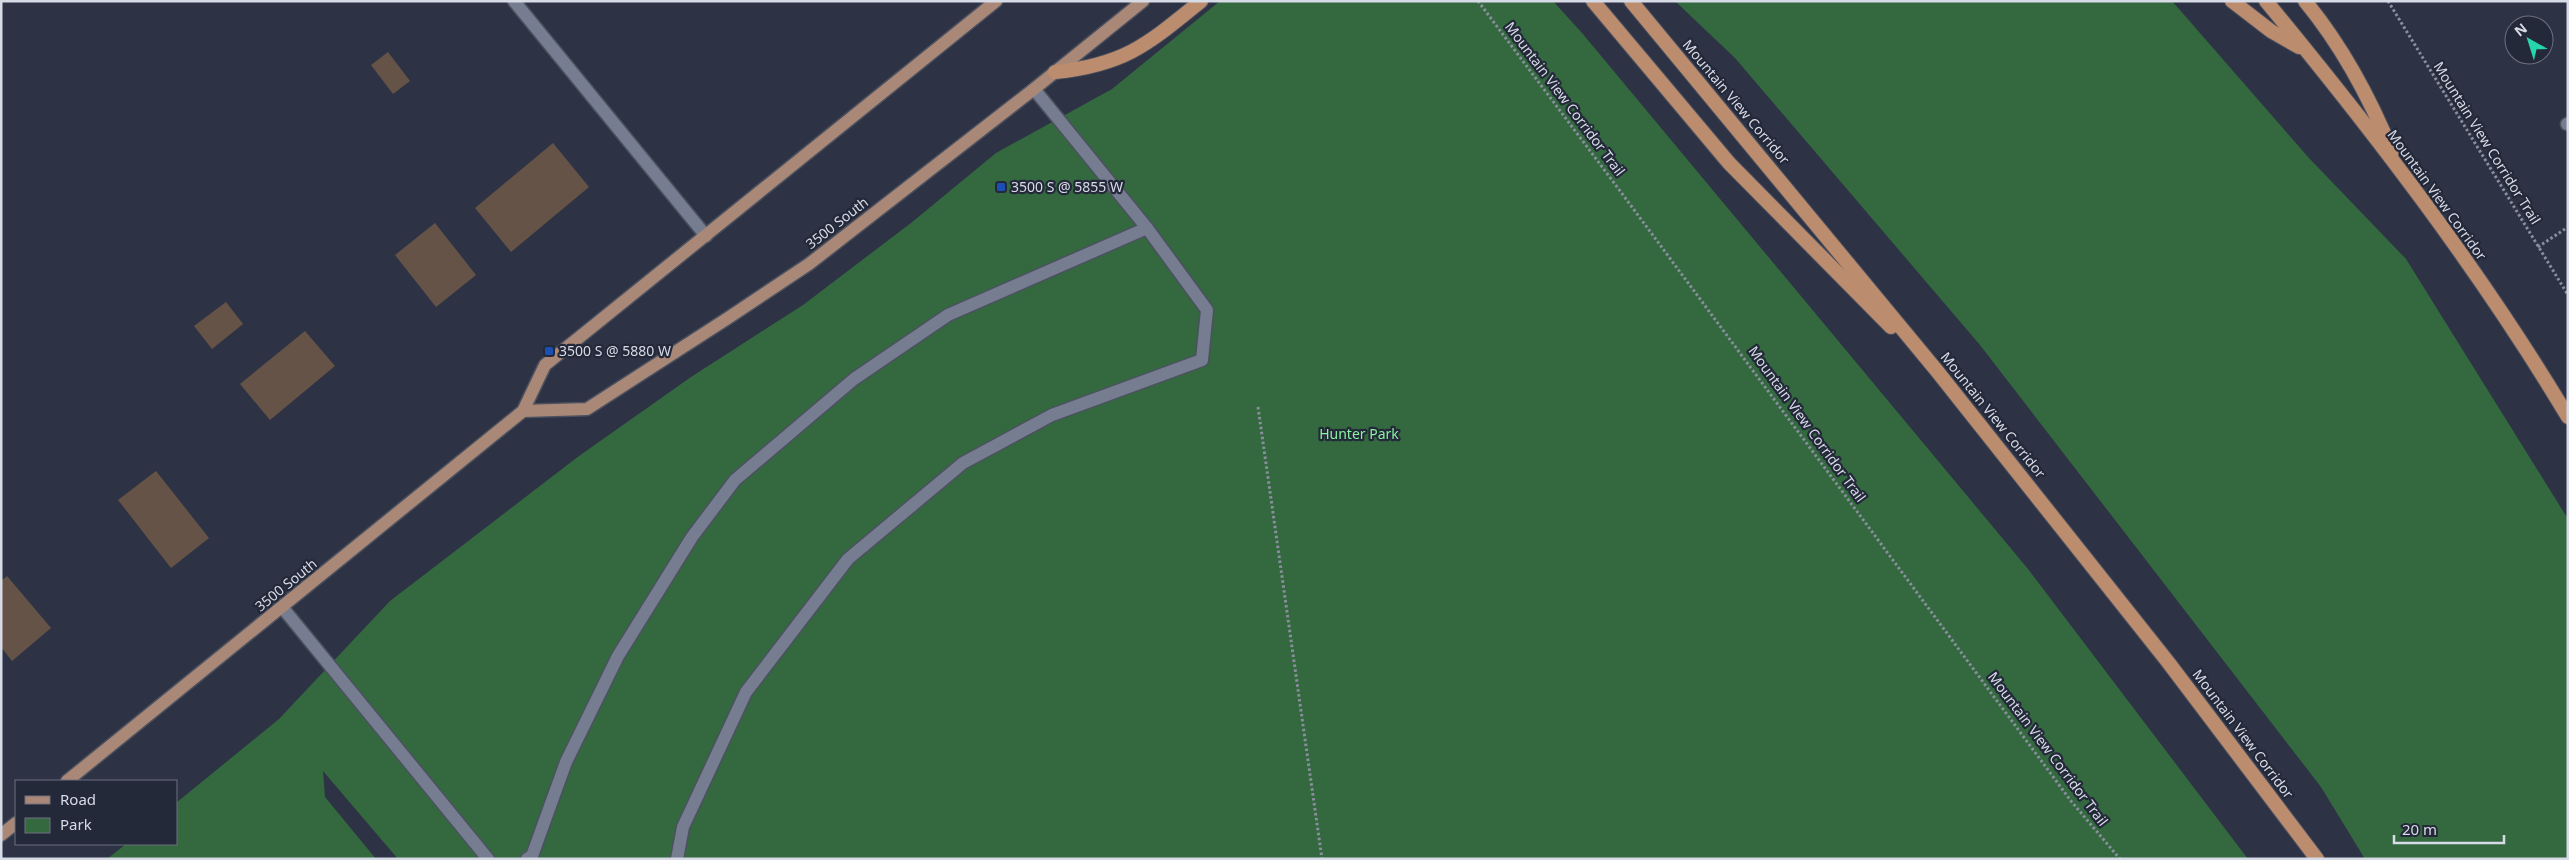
<svg xmlns="http://www.w3.org/2000/svg" width="2569" height="860" viewBox="0 0 2569 860" font-family="'Noto Sans',sans-serif">
<style>
.green{fill:#346940}
.building{fill:#665347}
.lines{fill:none;stroke-linecap:round;stroke-linejoin:round}
.service-casing{stroke:#4c515f;stroke-width:15}
.minor-casing{stroke:#4c515f;stroke-width:15}
.primary-casing{stroke:#4c515f;stroke-width:15}
.trunk-casing{stroke:#4c515f;stroke-width:16}
.path{stroke:#8a8f9d;stroke-width:3;stroke-dasharray:2.5 2.5;stroke-linecap:butt}
.service{stroke:#767d91;stroke-width:12}
.minor{stroke:#767d91;stroke-width:12}
.primary{stroke:#a87;stroke-width:12}
.trunk{stroke:#bc8c6e;stroke-width:14}
.transit-dot{fill:#1a4fb4;stroke:#24293a;stroke-width:2}
.labels{text-anchor:middle;stroke-width:4.5;stroke-linejoin:round;paint-order:stroke}
.street-label{font-size:14px;fill:#d7dbe6;stroke:#24293a}
.poi-label{font-size:14px;fill:#d7dbe6;stroke:#24293a;text-anchor:start}
.park-label{font-size:14px;fill:#88f29d;stroke:#24293a}
</style>
<rect width="100%" height="100%" fill="#2d3344"/>
<g class="green">
<polygon points="1220,1 1553,1 1582,33 2028,569 2248,859 398,859 323,771 325,797 376,859 107,859 126,844 176,844 176,803 279,719 390,601 579,456 691,377 803,305 911,223 996,153 1112,89"/>
<polygon points="1675,1 2172,1 2308,157 2406,259 2568,519 2568,859 2365,859 2321,787 1980,345 1735,58"/>
</g>
<g class="building">
<polygon points="388,52 410,81 393,94 371,65"/>
<polygon points="553,143 589,187 511,252 475,208"/>
<polygon points="435,223 476,275 436,307 395,255"/>
<polygon points="226,302 243,324 212,349 194,326"/>
<polygon points="305,331 335,366 270,420 240,384"/>
<polygon points="156,471 209,538 171,568 118,500"/>
<polygon points="7,576 51,628 12,661 1,647 1,581"/>
</g>
<g class="lines">
<g class="service-casing">
<g id="service">
<polyline points="514,1 706,236"/>
<polyline points="282,607 488,859"/>
<polyline points="527,859 532,856 566,762 618,656 692,537 735,480 854,379 948,315 1147,228"/>
<polyline points="677,859 683,827 746,692 848,559 963,463 1052,415 1202,360 1207,310 1147,228 1034,89"/>
</g>
</g>
<g class="minor-casing">
<polyline id="minor" points="2567,124 2568,124"/>
</g>
<g class="primary-casing">
<g id="primary">
<polyline points="523,411 587,409 728,318 809,264 1034,89 1143,1"/>
<polyline points="67,781 523,411 545,365 996,1"/>
<polyline points="1,835 16,823"/>
</g>
</g>
<g class="trunk-casing">
<g id="trunk">
<polyline points="1593,1 1729,163 1891,327"/>
<polyline points="1631,1 1937,371 2168,662 2317,859"/>
<polyline points="2232,1 2271,31 2299,47"/>
<path d="M2266 1C2375 133 2480 270 2568 417"/>
<path d="M2305 1C2342 46 2370 98 2392 152"/>
<path d="M1055 72C1125 65 1148 44 1201 1"/>
</g>
</g>
<g class="path">
<polyline points="1478,1 1632,207 2071,801 2120,859"/>
<polyline points="2388,1 2568,295"/>
<polyline points="2538,247 2568,227"/>
<polyline points="1258,407 1322,859"/>
</g>
<use href="#service" class="service"/>
<use href="#minor" class="minor"/>
<use href="#primary" class="primary"/>
<use href="#trunk" class="trunk"/>
</g>
<g class="transit-dot">
<rect x="996" y="182" width="10" height="10" rx="2.5"/>
<rect x="544" y="346" width="10" height="10" rx="2.5"/>
</g>
<g class="labels">
<g class="street-label">
<text transform="translate(1565 99) rotate(53)" y="5">Mountain View Corridor Trail</text>
<text transform="translate(1736 102) rotate(50)" y="5">Mountain View Corridor</text>
<text transform="translate(2487 143) rotate(58)" y="5">Mountain View Corridor Trail</text>
<text transform="translate(2437 195) rotate(54)" y="5">Mountain View Corridor</text>
<text transform="translate(837 223) rotate(-38)" y="5">3500 South</text>
<text transform="translate(1993 415) rotate(51)" y="5">Mountain View Corridor</text>
<text transform="translate(1807 424) rotate(54)" y="5">Mountain View Corridor Trail</text>
<text transform="translate(286 585) rotate(-39)" y="5">3500 South</text>
<text transform="translate(2243 734) rotate(53)" y="5">Mountain View Corridor</text>
<text transform="translate(2048 749) rotate(53)" y="5">Mountain View Corridor Trail</text>
</g>
<g class="poi-label">
<text x="1011" y="192">3500 S @ 5855 W</text>
<text x="559" y="356">3500 S @ 5880 W</text>
</g>
<g class="park-label">
<text x="1359" y="439">Hunter Park</text>
</g>
</g>
<rect width="2569" height="860" fill="none" stroke="#d7dbe6" stroke-width="5"/>
<rect x="15" y="780" width="162" height="65" fill="#24293a" stroke="#6c707f"/>
<rect x="25" y="796" width="25" height="8" fill="#aa8877" stroke="#6c707f"/>
<text x="60" y="805" font-size="15" fill="#d7dbe6">Road</text>
<rect x="25" y="818" width="25" height="15" fill="#346940" stroke="#6c707f"/>
<text x="60" y="830" font-size="15" fill="#d7dbe6">Park</text>
<g transform="translate(2529 40) rotate(321)"><circle r="24" fill="#24293a" stroke="#6c707f"/>
<path d="M0-4L9 19L0 12L-9 19Z" fill="#27d5ad"/>
<text y="-8" font-size="14" font-weight="bold" text-anchor="middle" fill="#d7dbe6">N</text>
</g>
<path d="M2394 835v8h110v-8" fill="none" stroke="#d7dbe6" stroke-width="2.5"/>
<text x="2402" y="835" font-size="15" fill="#d7dbe6" stroke="#24293a" stroke-width="4" paint-order="stroke">20 m</text>
</svg>
